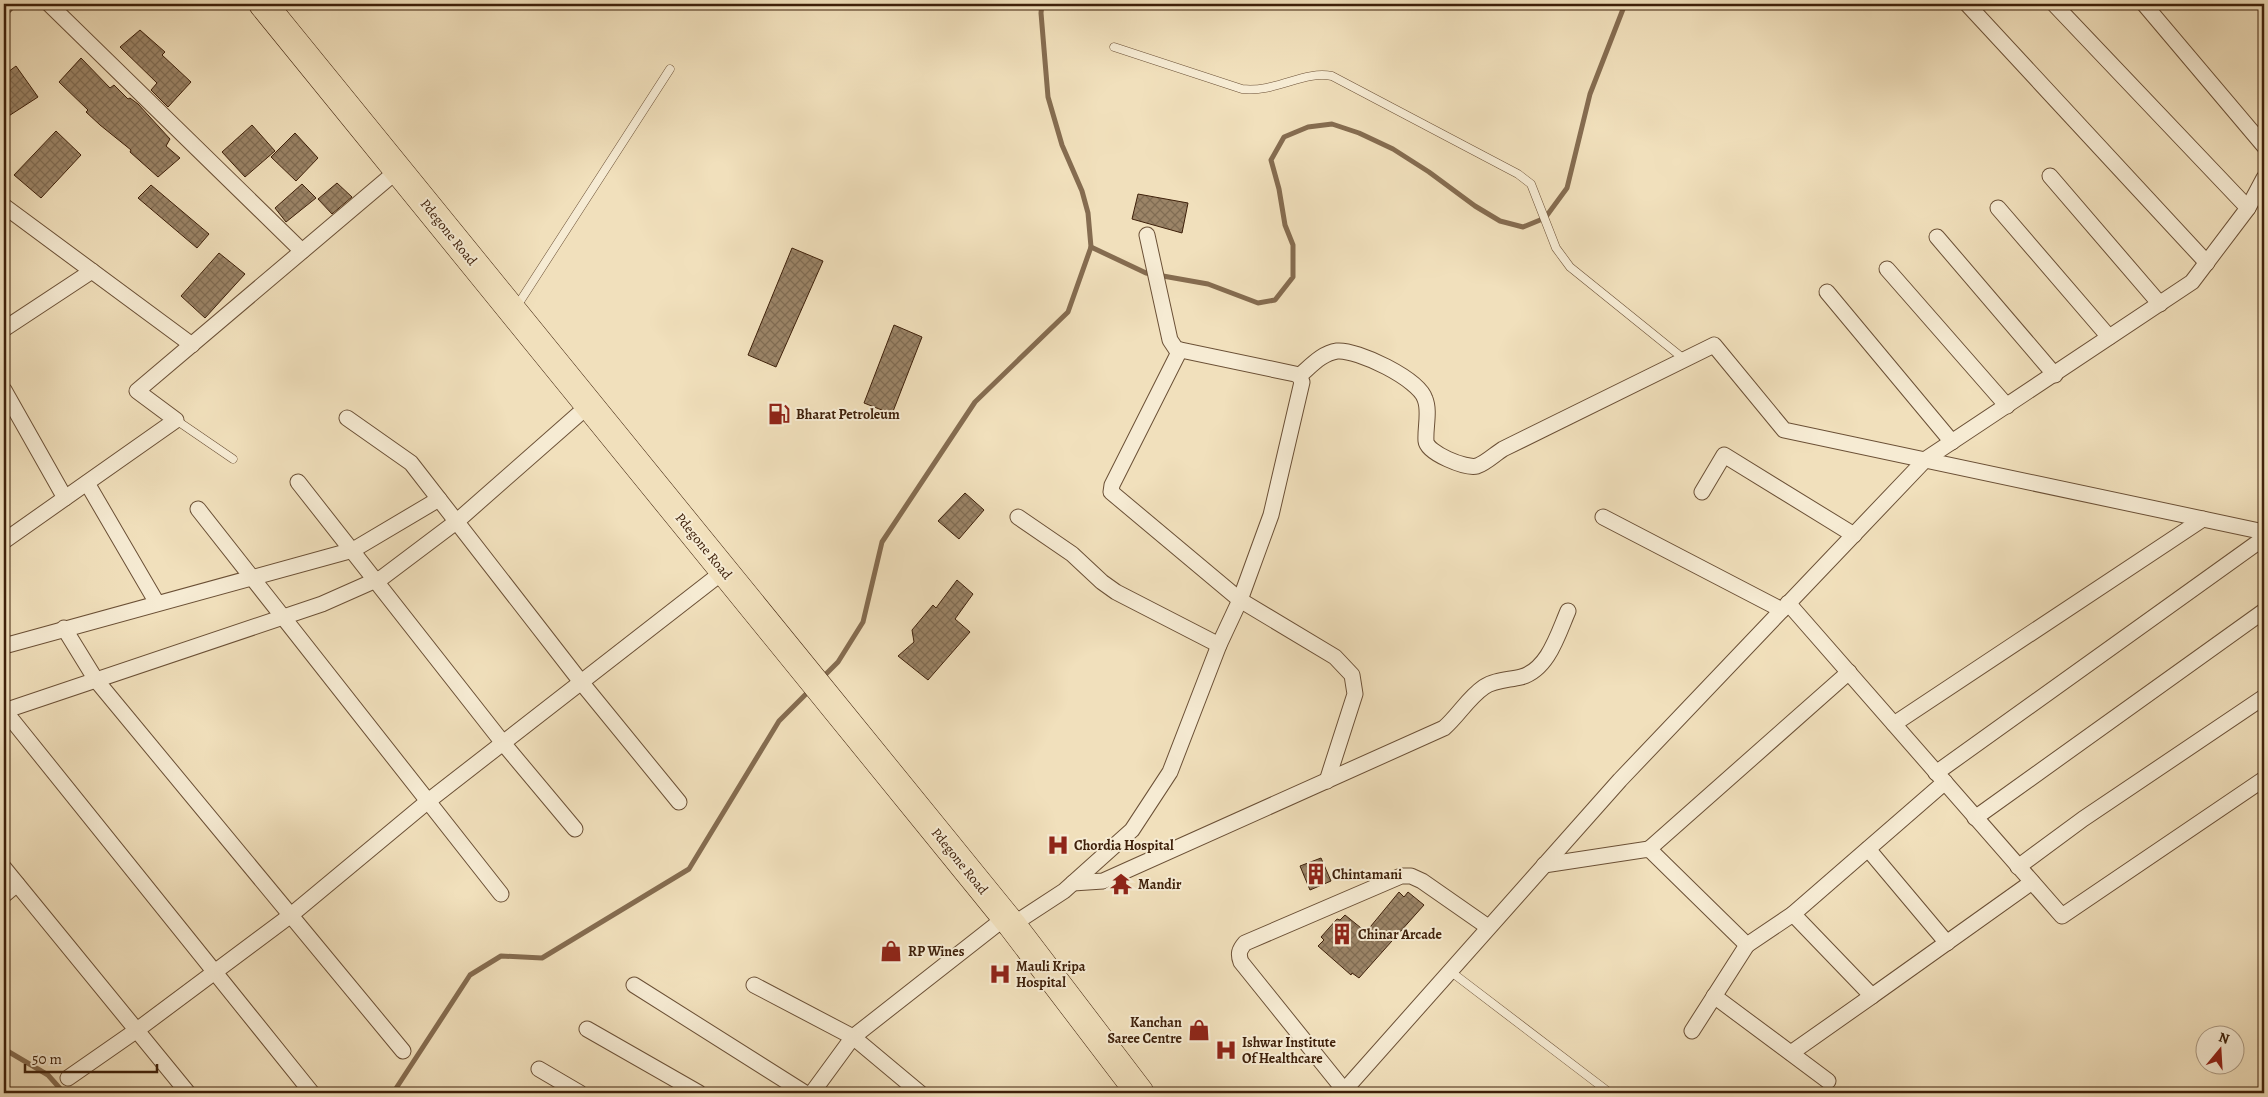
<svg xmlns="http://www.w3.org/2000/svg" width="2268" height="1097" viewBox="0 0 2268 1097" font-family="Alegreya,serif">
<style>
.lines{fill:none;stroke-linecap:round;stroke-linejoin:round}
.stream{stroke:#856c50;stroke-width:5}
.building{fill:url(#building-cross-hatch);stroke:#3e200a}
.lane-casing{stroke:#6b5036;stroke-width:9}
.street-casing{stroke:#6b5036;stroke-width:17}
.highway-casing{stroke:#3e200a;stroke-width:29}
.lane{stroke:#f6ebd3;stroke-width:8}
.street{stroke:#f6ebd3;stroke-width:15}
.highway{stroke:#f1e0bc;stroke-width:28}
.labels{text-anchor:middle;stroke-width:4;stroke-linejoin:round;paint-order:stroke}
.street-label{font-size:14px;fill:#3e200a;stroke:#f6ebd3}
.poi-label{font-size:14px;font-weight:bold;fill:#3e200a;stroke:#f6ebd3;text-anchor:start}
</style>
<defs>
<pattern id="building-cross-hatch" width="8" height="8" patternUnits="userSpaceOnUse" patternTransform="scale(1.25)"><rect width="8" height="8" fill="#9b8467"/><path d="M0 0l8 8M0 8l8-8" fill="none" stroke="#806c53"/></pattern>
</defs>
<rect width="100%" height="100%" fill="#f1e0bc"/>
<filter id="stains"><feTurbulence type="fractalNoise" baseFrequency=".004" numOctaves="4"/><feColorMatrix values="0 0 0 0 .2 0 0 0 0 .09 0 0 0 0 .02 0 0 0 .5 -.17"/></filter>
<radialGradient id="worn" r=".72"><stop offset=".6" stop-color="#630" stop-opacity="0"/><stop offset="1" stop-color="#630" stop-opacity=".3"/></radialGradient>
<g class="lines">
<g class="stream">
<polyline points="1091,247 1146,273 1208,284 1258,303 1275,300 1293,277 1293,245 1285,225 1279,189 1271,160 1284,137 1308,127 1332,124 1359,133 1393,149 1429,172 1475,206 1500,221 1523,227 1545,218 1567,188 1590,94 1625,4"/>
<polyline points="821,679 838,662 863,622 882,542 975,402 1068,312 1091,247 1088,213 1082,191 1062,145 1048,97 1041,13 1042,4"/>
<polyline points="4,1049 48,1075 64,1093"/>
<polyline points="393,1093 470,975 501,956 542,958 689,869 779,721 810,690"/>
</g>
</g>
<g class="building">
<polygon points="140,30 165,52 162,55 191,82 168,107 151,90 157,83 120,47"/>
<polygon points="81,58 110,88 114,85 128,99 130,98 138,104 170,139 166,146 180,158 158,177 130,152 131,150 100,125 86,112 88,110 59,82"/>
<polygon points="16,66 38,97 4,119 4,75"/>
<polygon points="252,125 275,151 245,177 222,152"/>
<polygon points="56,131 81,155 41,198 14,175"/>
<polygon points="295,133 318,158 296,181 271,157"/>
<polygon points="337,183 352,197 332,214 318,199"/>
<polygon points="302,184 316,198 286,222 275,208"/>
<polygon points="151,185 209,234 197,248 138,198"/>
<polygon points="1138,194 1188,203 1182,233 1132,219"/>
<polygon points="792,248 823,261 776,367 748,355"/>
<polygon points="219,253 245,274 205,318 181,296"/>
<polygon points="894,325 922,337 892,414 864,403"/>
<polygon points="965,493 984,510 959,539 938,521"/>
<polygon points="957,580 973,594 955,619 970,632 928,680 898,656 914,642 912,630 933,605 936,608"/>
<polygon points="1321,858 1331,881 1310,890 1300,866"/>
<polygon points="1399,892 1404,897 1408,892 1424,905 1359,978 1352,973 1351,975 1318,946 1324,940 1321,937 1337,919 1340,920 1345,915 1366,932"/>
</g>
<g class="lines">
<g class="lane-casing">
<g id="lane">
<path d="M1114 47 1242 89C1276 93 1304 70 1332 76L1518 174 1531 184 1556 248 1570 267 1684 359"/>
<polyline points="517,306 670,69"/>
<polyline points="176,420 233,459"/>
<polyline points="1450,971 1610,1093"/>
</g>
</g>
<g class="street-casing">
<g id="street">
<polyline points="49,4 302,251"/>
<polyline points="1967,4 2207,263"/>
<polyline points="2054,4 2248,208"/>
<polyline points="2144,4 2264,146"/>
<polyline points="4,7 7,4"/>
<polyline points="2050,176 2160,304"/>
<polyline points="4,206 192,345"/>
<polyline points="1998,208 2109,337"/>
<polyline points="1937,237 2055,375"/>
<polyline points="1887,269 2007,406"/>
<polyline points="1827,292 1952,442"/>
<polyline points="4,329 92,271"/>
<polyline points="1180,350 1112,485 1111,492 1240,600 1335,657 1352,675 1355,694 1327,781"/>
<path d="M1299 376C1310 367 1322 353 1337 351 1357 349 1419 379 1425 399 1430 411 1425 428 1426 441 1427 453 1466 469 1477 466 1486 463 1495 454 1503 449L1714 345 1784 430 2264 532"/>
<polyline points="4,390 65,498"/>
<polyline points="347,418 411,463 581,682 679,802"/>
<polyline points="298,482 503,743 575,829"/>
<polyline points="87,483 157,603"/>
<polyline points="1702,492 1724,455 1854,535"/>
<polyline points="198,509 501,894"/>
<polyline points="1018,517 1072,554 1102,582 1116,592 1219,645"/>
<polyline points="1603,517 1782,610"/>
<polyline points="4,541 176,420 137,391 398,170"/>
<polyline points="1788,603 2062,916 2264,779"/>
<polyline points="64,628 96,680 403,1051"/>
<polyline points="4,646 353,550 439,499"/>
<polyline points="4,710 312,1093"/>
<polyline points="4,711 322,604 383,577 456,522 589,405"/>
<polyline points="1894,724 2203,519"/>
<polyline points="1936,773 2264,538"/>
<polyline points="1975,818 2264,611"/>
<polyline points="1649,849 1849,672"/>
<polyline points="1868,849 1947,943"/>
<polyline points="1544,865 1649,849 1747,945 1793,914 1872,996 2032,882"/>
<polyline points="2018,867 2083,819 2264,697"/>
<polyline points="4,868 188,1093"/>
<path d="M1073 883 1103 881 1444 728C1458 716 1468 698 1484 687 1494 680 1509 680 1521 677 1548 670 1558 634 1568 611"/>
<polyline points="4,895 17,884"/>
<polyline points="1793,914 1945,782"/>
<polyline points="1012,925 1064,891 1132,830 1170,772 1219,645 1240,600 1271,515 1302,382 1299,376 1295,374 1176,349 1170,340 1147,235"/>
<polyline points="634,985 805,1093"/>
<polyline points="754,985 853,1037 920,1093"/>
<polyline points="1714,996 1828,1081"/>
<polyline points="587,1029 699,1093"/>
<polyline points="1692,1031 1747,945"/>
<polyline points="1791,1053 1872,996"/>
<polyline points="539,1069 580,1093"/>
<polyline points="68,1078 137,1030 291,915 427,802 724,571"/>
<path d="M1344 1090 1241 962C1238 954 1239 950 1245 943L1401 876H1411L1422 881 1488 927"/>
<polyline points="812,1093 853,1037 1006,917"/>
<polyline points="1342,1093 1620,780 1926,459 2192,282 2248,208 2264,178"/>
</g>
</g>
<g class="highway-casing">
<polyline id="highway" points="263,4 1012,925 1140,1093"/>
</g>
<use href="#lane" class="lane"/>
<use href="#street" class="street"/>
<use href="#highway" class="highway"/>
</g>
<defs>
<g id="fuel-bare" transform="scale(1.725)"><path d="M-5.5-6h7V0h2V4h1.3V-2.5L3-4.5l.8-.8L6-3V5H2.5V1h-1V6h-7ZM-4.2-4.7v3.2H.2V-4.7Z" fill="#8f2418" stroke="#f6ebd3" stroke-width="2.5" paint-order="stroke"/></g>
<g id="hospital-bare" transform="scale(1.725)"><path d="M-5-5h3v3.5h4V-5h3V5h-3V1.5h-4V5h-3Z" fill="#8f2418" stroke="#f6ebd3" stroke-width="2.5" paint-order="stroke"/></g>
<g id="building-bare" transform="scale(1.725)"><path d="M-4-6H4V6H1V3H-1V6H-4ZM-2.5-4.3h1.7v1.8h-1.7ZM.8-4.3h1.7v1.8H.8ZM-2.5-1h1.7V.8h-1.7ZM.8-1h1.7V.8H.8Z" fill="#8f2418" stroke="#f6ebd3" stroke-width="2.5" paint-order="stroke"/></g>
<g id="temple-bare" transform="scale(1.725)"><path d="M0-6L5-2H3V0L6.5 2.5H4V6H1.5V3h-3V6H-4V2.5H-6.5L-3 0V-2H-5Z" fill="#8f2418" stroke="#f6ebd3" stroke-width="2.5" paint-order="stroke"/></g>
<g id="shop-bare" transform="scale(1.725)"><path d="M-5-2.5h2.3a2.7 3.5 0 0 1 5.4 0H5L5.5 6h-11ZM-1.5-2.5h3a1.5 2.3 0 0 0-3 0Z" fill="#8f2418" stroke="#f6ebd3" stroke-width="2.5" paint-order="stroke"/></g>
</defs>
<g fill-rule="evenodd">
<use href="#fuel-bare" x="779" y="414"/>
<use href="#hospital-bare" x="1058" y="845"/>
<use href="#building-bare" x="1316" y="874"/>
<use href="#temple-bare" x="1121" y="884"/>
<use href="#building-bare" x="1342" y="934"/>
<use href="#shop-bare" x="891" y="951"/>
<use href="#hospital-bare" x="1000" y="974"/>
<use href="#shop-bare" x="1199" y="1030"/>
<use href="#hospital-bare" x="1226" y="1050"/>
</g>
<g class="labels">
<g class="street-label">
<text transform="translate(449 232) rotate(51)" y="5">Pdegone Road</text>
<text transform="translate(704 546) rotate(51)" y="5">Pdegone Road</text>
<text transform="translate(960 861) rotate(51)" y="5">Pdegone Road</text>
</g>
<g class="poi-label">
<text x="796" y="419">Bharat Petroleum</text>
<text x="1074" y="850">Chordia Hospital</text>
<text x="1332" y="879">Chintamani</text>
<text x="1138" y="889">Mandir</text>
<text x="1358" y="939">Chinar Arcade</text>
<text x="908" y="956">RP Wines</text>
<text x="1016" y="971">Mauli Kripa<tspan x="1016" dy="16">Hospital</tspan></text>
<text x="1182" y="1027" text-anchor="end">Kanchan<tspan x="1182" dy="16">Saree Centre</tspan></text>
<text x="1242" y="1047">Ishwar Institute<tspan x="1242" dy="16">Of Healthcare</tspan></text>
</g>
</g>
<rect width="2268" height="1097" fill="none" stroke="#f1e0bc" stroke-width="20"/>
<rect x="5" y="5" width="2258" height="1087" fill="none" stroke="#3e200a" stroke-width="2.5"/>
<rect x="10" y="10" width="2248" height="1077" fill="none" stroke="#3e200a"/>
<g transform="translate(2220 1050) rotate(18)"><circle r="24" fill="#f6ebd3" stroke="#ac9a83"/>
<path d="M0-4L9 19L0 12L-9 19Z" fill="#8f2418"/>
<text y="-8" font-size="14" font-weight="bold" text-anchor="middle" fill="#3e200a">N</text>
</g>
<path d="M25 1064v8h132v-8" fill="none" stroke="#3e200a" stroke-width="2.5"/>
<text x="32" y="1064" font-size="15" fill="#3e200a" stroke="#f6ebd3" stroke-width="4" paint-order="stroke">50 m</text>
<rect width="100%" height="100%" filter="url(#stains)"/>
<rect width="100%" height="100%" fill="url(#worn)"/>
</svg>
